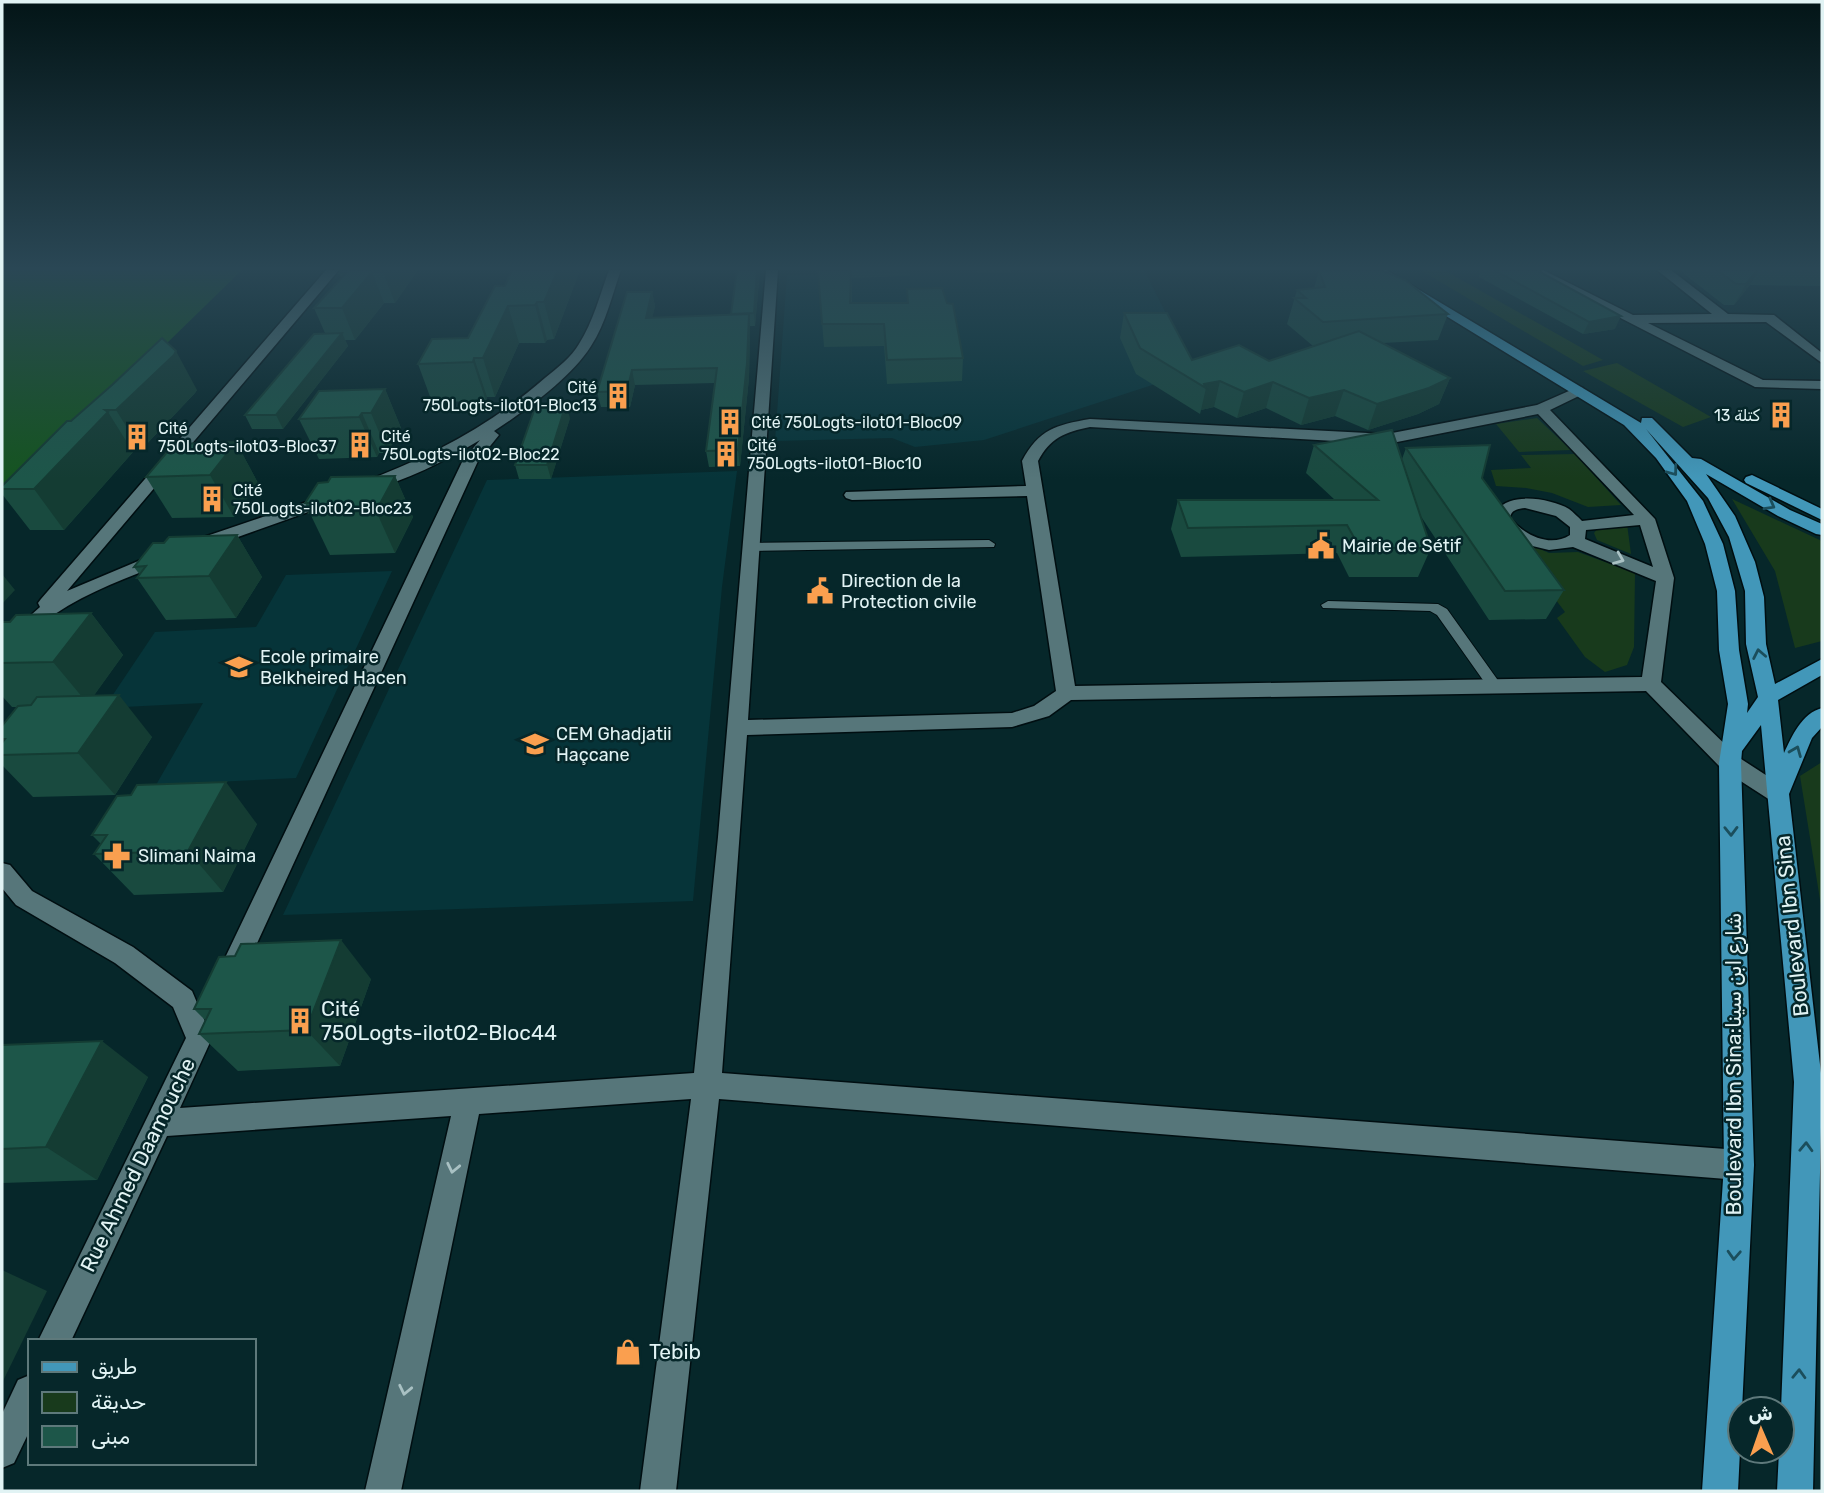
<svg xmlns="http://www.w3.org/2000/svg" width="1824" height="1493" viewBox="0 0 1824 1493" font-family="Rubik,Cairo,sans-serif">
<style>
.built{fill:#063439}
.green{fill:#183a1c}
.forest{fill:#155420}
.lines{fill:none;stroke-linecap:round;stroke-linejoin:round}
.service-casing{stroke:#000e11;stroke-width:2}
.minor-casing{stroke:#000e11;stroke-width:3}
.primary-casing{stroke:#000e11;stroke-width:3}
.service{fill:#56767a;fill-rule:evenodd}
.minor{fill:#56767a;fill-rule:evenodd}
.primary{fill:#4297b9;fill-rule:evenodd}
.wall{fill:#194a3f}
.shaded-wall{fill:#143c33}
.building{fill:#1d5649;stroke:#143c33;stroke-width:2}
.oneway{stroke:#1b4e5c}
.oneway2{stroke:#a9c1c3}
.labels{text-anchor:middle;stroke-width:5;stroke-linejoin:round;paint-order:stroke}
.far-poi-label{font-size:16px;fill:#e1f3f4;stroke:#06272a;text-anchor:start}
.poi-label{font-size:18px;fill:#e1f3f4;stroke:#06272a;text-anchor:start}
.near-street-label{font-size:21px;fill:#e1f3f4;stroke:#06272a}
.near-poi-label{font-size:21px;fill:#e1f3f4;stroke:#06272a;text-anchor:start}
</style>
<rect width="100%" height="100%" fill="#06272a"/>
<g class="built">
<polygon points="1012,270 1144,270 1195,371 984,440 915,447 892,438 775,441 787,275"/>
<polygon points="737,471 722,587 693,901 283,915 487,480"/>
<polygon points="392,571 296,778 156,785 203,703 104,708 155,632 256,627 286,575"/>
</g>
<g class="green">
<polygon points="1420,270 1444,270 1603,360 1583,366"/>
<polygon points="1617,363 1711,417 1683,427 1583,371"/>
<polygon points="1537,418 1571,450 1519,452 1496,424"/>
<polygon points="1575,454 1621,505 1588,507 1552,493 1526,488 1496,486 1491,470 1531,468 1521,455"/>
<polygon points="1732,499 1822,541 1822,641 1795,648 1775,571"/>
<polygon points="1627,524 1631,554 1597,540 1594,533 1598,528"/>
<polygon points="1505,533 1549,553 1578,552 1635,573 1634,647 1627,665 1605,672 1585,657 1557,618 1565,612"/>
<polygon points="1822,762 1822,912 1800,776"/>
</g>
<polygon class="forest" points="2,270 242,270 16,490 2,491"/>
<g class="lines">
<g class="service-casing">
<g id="service">
<polygon points="989,540 995,544 994,547 751,551 745,547 751,543"/>
<polygon points="1328,601 1438,604 1447,609 1502,686 1495,691 1490,690 1437,615 1430,611 1323,608 1321,605"/>
</g>
</g>
<g class="minor-casing">
<g id="minor">
<path d="M326 270H339L67 591 155 554H167L170 558 167 562C129 577 89 591 55 614 40 624 14 655 2 658V641L40 607 38 603 41 599Z"/>
<path d="M609 270H621C612 295 606 323 591 346 571 378 526 410 494 431L499 435 478 461 242 976 233 979 224 976 220 968 224 960 463 460 480 440C445 461 406 481 366 491L358 486 360 483C429 458 490 426 545 378 557 368 571 358 579 344 593 322 600 295 609 270Z"/>
<path d="M766 270H778L748 720 1012 713 1034 706 1056 691 1027 496 852 500 846 498 844 495 846 492 1026 486 1022 461C1039 429 1056 425 1090 419L1387 434 1537 405 1578 387 1583 388V394L1550 410 1655 519 1674 578 1661 682 1738 757 1786 788 1789 794 1786 800 1778 802 1770 800 1722 769 1646 691 1071 700 1049 716 1012 727 747 735 722 1073 1739 1150 1749 1155 1754 1165 1749 1175 1739 1180 719 1099 676 1491H640L691 1099 479 1114 401 1491H365L451 1116 167 1136 71 1341H38L186 1038 173 1007 115 963 16 905 2 888V863L10 865 32 891 133 947 192 991 212 1038 180 1108 694 1073 718 837ZM1538 414 1634 515 1582 521C1578 517 1573 512 1569 509 1550 498 1499 489 1494 519L1502 530 1520 543 1549 550 1573 547 1656 581 1642 677 1075 686 1038 461C1050 438 1065 432 1090 427L1387 444ZM1525 508 1556 516 1570 527V535C1550 548 1524 535 1510 518 1511 510 1517 509 1525 508ZM1640 525 1653 567 1585 539 1586 530Z"/>
<polygon points="1527,270 1543,270 1633,315 1712,314 1657,270 1671,270 1728,314 1774,315 1822,353 1822,363 1766,322 1648,323 1763,380 1822,381 1822,389 1755,387"/>
<polygon points="333,493 339,495 341,498 339,501 207,548 195,548 192,544 195,540"/>
<polygon points="30,1375 30,1430 14,1463 2,1468 2,1414 18,1380"/>
</g>
</g>
<g class="primary-casing">
<g id="primary">
<path d="M1371 270H1386L1641 423 1642 418H1652L1692 458 1701 459 1790 510 1822 524V535L1816 534 1778 516 1706 474 1735 516 1755 562 1764 597 1766 644 1775 684 1822 659V675L1778 700 1784 753C1792 736 1802 713 1822 708V727L1812 738 1789 794 1822 1082 1813 1491H1777L1779 1451H1782L1781 1409 1794 1082 1761 725 1742 751 1741 763 1754 1165 1738 1491H1702L1724 1165 1719 763 1728 704 1719 650 1717 591 1705 544 1687 501 1656 458 1624 425ZM1646 429 1708 498 1729 537 1745 591 1746 644 1758 697 1747 713 1748 704 1739 650 1735 591 1723 544 1703 501Z"/>
<polygon points="1752,475 1822,509 1822,520 1746,483 1744,480 1746,477"/>
</g>
</g>
<use href="#service" class="service"/>
<use href="#minor" class="minor"/>
<use href="#primary" class="primary"/>
</g>
<g class="wall">
<polygon points="342,270 418,270 395,303 384,303 355,340 345,340 348,346 283,429 252,429 245,415 325,333 314,308 341,278 339,273"/>
<polygon points="512,270 580,270 554,339 547,340 545,343 519,343 495,397 487,397 486,401 432,402 418,364 468,338 505,286"/>
<polygon points="760,270 755,326 750,326 749,378 740,466 709,467 706,451 715,383 635,385 630,407 601,407 597,392 652,292 655,306 652,318 731,314"/>
<polygon points="818,270 910,270 910,276 852,278 852,303 963,358 962,381 887,384 884,346 824,347"/>
<polygon points="977,270 1011,270 1011,273 978,273"/>
<polygon points="1477,270 1542,270 1541,273 1615,329 1583,334 1479,277 1480,272"/>
<polygon points="1679,270 1822,270 1822,286 1750,285 1734,305 1724,305"/>
<polygon points="1319,271 1448,314 1438,340 1383,343 1450,378 1439,404 1418,414 1368,430 1335,416 1301,425 1266,408 1237,418 1214,407 1201,410 1200,414 1136,374 1120,338 1124,313 1192,360 1269,361 1313,346 1287,324 1297,290 1314,288"/>
<polygon points="112,385 197,390 195,393 141,450 131,450 133,452 64,530 30,530 2,494 2,486 71,421"/>
<polygon points="385,389 401,428 388,453 379,453 377,457 319,459 299,419"/>
<polygon points="570,418 551,479 519,479 515,465"/>
<polygon points="236,442 258,483 234,517 172,518 146,477"/>
<polygon points="1314,445 1402,459 1406,448 1482,478 1564,590 1546,619 1489,620 1420,515 1431,548 1418,577 1349,577 1337,553 1181,557 1171,529 1178,500 1335,500 1306,473"/>
<polygon points="395,476 413,517 395,553 330,555 305,503"/>
<polygon points="237,535 262,577 236,618 166,620 137,578 140,575 134,567 164,543"/>
<polygon points="91,613 123,655 94,695 152,737 115,795 33,797 2,765 2,726 17,707 12,707 2,696 2,622"/>
<polygon points="257,824 223,892 134,895 94,854 101,844 92,835"/>
<polygon points="371,979 340,1066 238,1071 199,1034 205,1020 194,1009"/>
<polygon points="2,1045 148,1077 97,1180 2,1183"/>
</g>
<g class="shaded-wall">
<polygon points="385,270 418,270 395,303 383,272"/>
<polygon points="558,270 580,270 554,339 544,302"/>
<polygon points="757,270 760,270 755,326 754,313"/>
<polygon points="1757,270 1759,270 1750,285 1734,305 1746,284"/>
<polygon points="372,272 384,303 355,340 342,308"/>
<polygon points="652,292 655,306 649,332 646,318"/>
<polygon points="537,302 547,340 545,343 535,305"/>
<polygon points="508,306 519,343 495,397 483,358"/>
<polygon points="749,314 750,328 749,378 740,466 738,450"/>
<polygon points="1621,316 1615,329 1583,334 1589,322"/>
<polygon points="342,333 348,346 283,429 276,415"/>
<polygon points="176,351 197,390 195,393 141,450 116,410"/>
<polygon points="474,358 487,397 486,401 473,362"/>
<polygon points="632,370 635,385 630,407 627,391"/>
<polygon points="1450,378 1439,404 1418,414 1368,430 1377,404"/>
<polygon points="1220,381 1214,407 1201,410 1206,388 1204,384"/>
<polygon points="1273,382 1266,408 1237,418 1244,392"/>
<polygon points="385,389 401,428 388,453 371,413"/>
<polygon points="1344,390 1335,416 1301,425 1309,398"/>
<polygon points="566,404 570,418 551,479 547,465"/>
<polygon points="108,412 133,452 64,530 34,489"/>
<polygon points="362,413 379,453 377,457 359,417"/>
<polygon points="236,442 258,483 234,517 210,475"/>
<polygon points="395,476 413,517 395,553 376,511"/>
<polygon points="237,535 262,577 236,618 209,576"/>
<polygon points="2,574 15,590 2,604"/>
<polygon points="91,613 123,655 88,704 53,662"/>
<polygon points="119,695 152,737 115,795 78,753"/>
<polygon points="226,782 257,824 223,892 188,851"/>
<polygon points="341,940 371,979 340,1066 306,1030"/>
<polygon points="102,1041 148,1077 97,1180 46,1147"/>
<polygon points="2,1270 47,1291 2,1383"/>
</g>
<g class="building">
<polygon points="342,270 385,270 383,272 372,272 342,308 314,308 346,273 339,273"/>
<polygon points="512,270 558,270 544,302 537,302 535,305 508,306 483,358 474,358 473,362 418,364 432,339 468,338 495,286 505,286"/>
<polygon points="737,270 757,270 754,313 731,314"/>
<polygon points="818,270 851,270 850,303 908,303 907,289 942,288 947,303 953,304 963,358 887,360 884,324 822,324"/>
<polygon points="1381,270 1405,280 1448,314 1323,322 1294,298 1306,298 1297,290 1325,287 1319,271"/>
<polygon points="1494,270 1541,270 1540,272 1621,316 1589,322"/>
<polygon points="1717,270 1757,270 1746,284 1736,284"/>
<polygon points="627,292 652,292 646,318 749,314 747,363 738,450 706,451 717,368 632,370 627,391 597,392"/>
<polygon points="1124,313 1167,313 1192,360 1239,345 1269,361 1359,331 1450,378 1429,388 1377,404 1344,390 1309,398 1273,382 1244,392 1220,381 1204,384 1206,388 1140,348"/>
<polygon points="342,333 276,415 245,415 314,334"/>
<polygon points="162,338 176,351 174,355 116,410 105,410 108,412 34,489 2,489 2,486 67,421 71,421 112,385"/>
<polygon points="385,389 371,413 362,413 359,417 299,419 319,391"/>
<polygon points="566,404 547,465 515,465 536,405"/>
<polygon points="1392,430 1431,548 1360,548 1347,525 1188,528 1178,500 1378,500 1314,445"/>
<polygon points="236,442 210,475 146,477 174,444"/>
<polygon points="1490,445 1482,478 1564,590 1505,591 1406,448"/>
<polygon points="395,476 376,511 309,513 315,503 305,503 318,483 328,482 331,477"/>
<polygon points="237,535 209,576 137,578 146,566 134,567 153,543 164,543 169,537"/>
<polygon points="91,613 53,662 2,663 2,622 10,622 16,615"/>
<polygon points="119,695 78,753 2,755 2,743 5,739 2,739 2,726 18,706 31,705 37,697"/>
<polygon points="226,782 188,851 94,854 107,835 92,835 117,796 131,795 137,785"/>
<polygon points="341,940 306,1030 199,1034 211,1009 194,1009 219,957 235,956 241,944"/>
<polygon points="102,1041 46,1147 2,1149 2,1045"/>
</g>
<defs><path id="oneway-chevron" d="M-2-3.5L2.5 0L-2 3.5" fill="none" stroke-width="1.6" stroke-linecap="round" stroke-linejoin="round" transform="scale(1.75)"/></defs>
<g class="oneway">
<use href="#oneway-chevron" transform="translate(1673 471) rotate(53)"/>
<use href="#oneway-chevron" transform="translate(1770 505) rotate(29)"/>
<use href="#oneway-chevron" transform="translate(1759 654) rotate(-101)"/>
<use href="#oneway-chevron" transform="translate(1796 751) rotate(-68)"/>
<use href="#oneway-chevron" transform="translate(1731 831) rotate(89)"/>
<use href="#oneway-chevron" transform="translate(1806 1147) rotate(-88)"/>
<use href="#oneway-chevron" transform="translate(1734 1255) rotate(93)"/>
<use href="#oneway-chevron" transform="translate(1799 1374) rotate(-88)"/>
</g>
<g class="oneway2">
<use href="#oneway-chevron" transform="translate(1619 559) rotate(22)"/>
<use href="#oneway-chevron" transform="translate(453 1168) rotate(102)"/>
<use href="#oneway-chevron" transform="translate(405 1390) rotate(102)"/>
</g>
<linearGradient id="sky" x2="0" y2="1"><stop stop-color="#031517"/><stop offset="0.56" stop-color="#2a4755"/><stop offset="1" stop-color="#2a4755" stop-opacity="0"/></linearGradient>
<rect width="1824" height="479" fill="url(#sky)"/>
<defs>
<g id="building-bare" transform="scale(2.1)"><path d="M-4-6H4V6H1V3H-1V6H-4ZM-2.5-4.3h1.7v1.8h-1.7ZM.8-4.3h1.7v1.8H.8ZM-2.5-1h1.7V.8h-1.7ZM.8-1h1.7V.8H.8Z" fill="#fa9f4f" stroke="#06272a" stroke-width="2.5" paint-order="stroke"/></g>
<g id="civic-bare" transform="scale(2.1)"><path d="M-.6-6.5H3V-4.5H.6V-3L4-1V1h2V6H-6V1h2V-1L-.6-3ZM-1.2 2.5V6h2.4V2.5Z" fill="#fa9f4f" stroke="#06272a" stroke-width="2.5" paint-order="stroke"/></g>
<g id="school-bare" transform="scale(2.1)"><path d="M0-5L7-2L0 1L-7-2ZM-4 1L0 2.5L4 1V4Q0 6-4 4Z" fill="#fa9f4f" stroke="#06272a" stroke-width="2.5" paint-order="stroke"/></g>
<g id="university-bare" transform="scale(2.1)"><path d="M0-5L7-2L0 1L-7-2ZM-4 1L0 2.5L4 1V4Q0 6-4 4Z" fill="#fa9f4f" stroke="#06272a" stroke-width="2.5" paint-order="stroke"/></g>
<g id="pharmacy-bare" transform="scale(2.1)"><path d="M-2-6h4v4h4v4h-4v4h-4v-4h-4v-4h4Z" fill="#fa9f4f" stroke="#06272a" stroke-width="2.5" paint-order="stroke"/></g>
<g id="shop-bare" transform="scale(2.1)"><path d="M-5-2.5h2.3a2.7 3.5 0 0 1 5.4 0H5L5.5 6h-11ZM-1.5-2.5h3a1.5 2.3 0 0 0-3 0Z" fill="#fa9f4f" stroke="#06272a" stroke-width="2.5" paint-order="stroke"/></g>
</defs>
<g fill-rule="evenodd">
<use href="#building-bare" x="618" y="396"/>
<use href="#building-bare" x="1781" y="415"/>
<use href="#building-bare" x="730" y="422"/>
<use href="#building-bare" x="137" y="437"/>
<use href="#building-bare" x="360" y="445"/>
<use href="#building-bare" x="726" y="454"/>
<use href="#building-bare" x="212" y="499"/>
<use href="#civic-bare" x="1321" y="546"/>
<use href="#civic-bare" x="820" y="591"/>
<use href="#school-bare" x="239" y="667"/>
<use href="#university-bare" x="535" y="744"/>
<use href="#pharmacy-bare" x="117" y="856"/>
<use href="#building-bare" x="300" y="1021"/>
<use href="#shop-bare" x="628" y="1352"/>
</g>
<g class="labels">
<g class="far-poi-label">
<text x="597" y="393" text-anchor="end">Cité<tspan x="597" dy="18">750Logts-ilot01-Bloc13</tspan></text>
<text x="1760" y="421" text-anchor="end">كتلة 13</text>
<text x="751" y="428">Cité 750Logts-ilot01-Bloc09</text>
<text x="158" y="434">Cité<tspan x="158" dy="18">750Logts-ilot03-Bloc37</tspan></text>
<text x="381" y="442">Cité<tspan x="381" dy="18">750Logts-ilot02-Bloc22</tspan></text>
<text x="747" y="451">Cité<tspan x="747" dy="18">750Logts-ilot01-Bloc10</tspan></text>
<text x="233" y="496">Cité<tspan x="233" dy="18">750Logts-ilot02-Bloc23</tspan></text>
</g>
<g class="poi-label">
<text x="1342" y="552">Mairie de Sétif</text>
<text x="841" y="587">Direction de la<tspan x="841" dy="21">Protection civile</tspan></text>
<text x="260" y="663">Ecole primaire<tspan x="260" dy="21">Belkheired Hacen</tspan></text>
<text x="556" y="740">CEM Ghadjatii<tspan x="556" dy="21">Haçcane</tspan></text>
<text x="138" y="862">Slimani Naima</text>
</g>
<g class="near-street-label">
<text transform="translate(1792 926) rotate(-96)" y="7">Boulevard Ibn Sina</text>
<text transform="translate(1734 1064) rotate(-90)" y="7">Boulevard Ibn Sina:شارع ابن سينا</text>
<text transform="translate(138 1165) rotate(-64)" y="7">Rue Ahmed Daamouche</text>
</g>
<g class="near-poi-label">
<text x="321" y="1016">Cité<tspan x="321" dy="24">750Logts-ilot02-Bloc44</tspan></text>
<text x="649" y="1359">Tebib</text>
</g>
</g>
<rect width="1824" height="1493" fill="none" stroke="#e1f3f4" stroke-width="7"/>
<rect x="28" y="1339" width="228" height="126" fill="#06272a" stroke="#5e797b" stroke-width="2"/>
<rect x="42" y="1362" width="35" height="10" fill="#4297b9" stroke="#5e797b" stroke-width="2"/>
<text x="91" y="1374" font-size="21" fill="#e1f3f4">طريق</text>
<rect x="42" y="1392" width="35" height="21" fill="#183a1c" stroke="#5e797b" stroke-width="2"/>
<text x="91" y="1409" font-size="21" fill="#e1f3f4">حديقة</text>
<rect x="42" y="1426" width="35" height="21" fill="#1d5649" stroke="#5e797b" stroke-width="2"/>
<text x="91" y="1444" font-size="21" fill="#e1f3f4">مبنى</text>
<g transform="translate(1761 1430) rotate(358)"><circle r="33" fill="#06272a" stroke="#5e797b" stroke-width="2"/>
<path d="M0-5L12 26L0 18L-12 26Z" fill="#fa9f4f"/>
<text y="-10" font-size="19" font-weight="bold" text-anchor="middle" fill="#e1f3f4">ش</text>
</g>
</svg>
